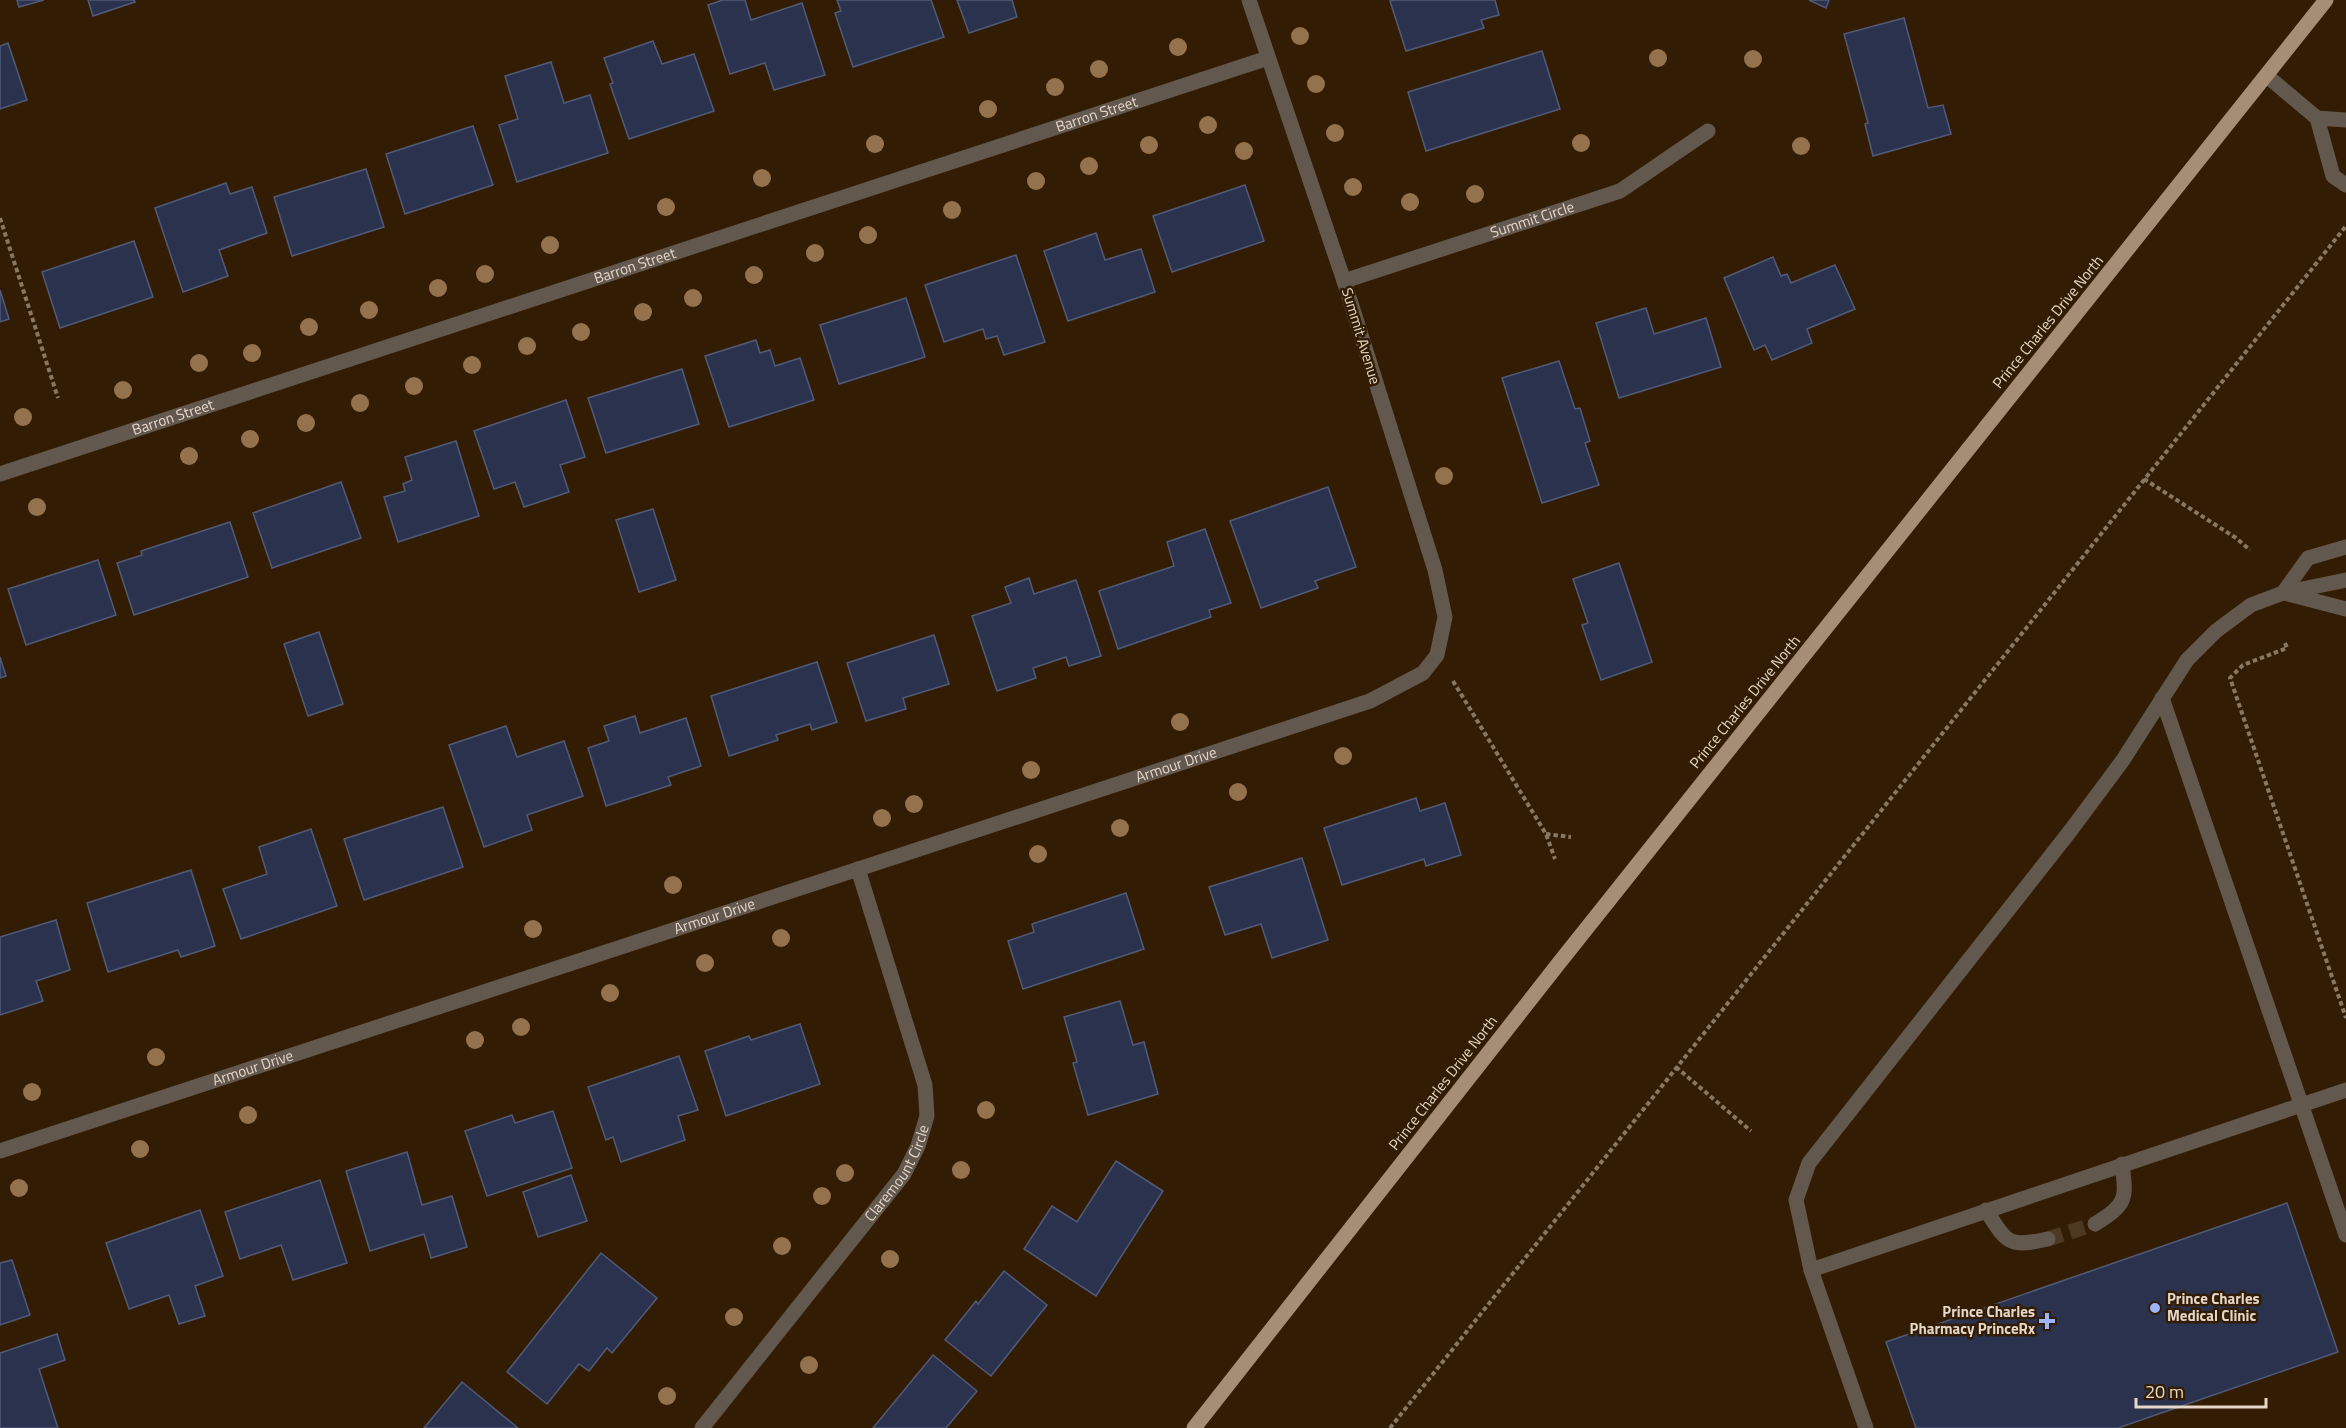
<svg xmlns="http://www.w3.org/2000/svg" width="2346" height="1428" viewBox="0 0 2346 1428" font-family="'Titillium Web',sans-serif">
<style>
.building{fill:#2b324d;stroke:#515a78;stroke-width:1.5}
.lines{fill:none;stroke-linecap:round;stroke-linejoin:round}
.minor-tunnel{stroke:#4d3921;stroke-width:15;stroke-dasharray:15 8;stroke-linecap:butt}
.path{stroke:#887763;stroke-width:4;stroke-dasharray:4.5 3;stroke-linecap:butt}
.minor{stroke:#63584d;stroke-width:15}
.major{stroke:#a58d76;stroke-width:15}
.tree{fill:#94724d}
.poi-dot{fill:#9fb3fd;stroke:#321d04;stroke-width:2}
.labels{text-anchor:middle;stroke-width:5;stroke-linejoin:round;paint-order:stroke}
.street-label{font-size:15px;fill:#e4d6c8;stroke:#321d04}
.poi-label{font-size:15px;font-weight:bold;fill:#e4d6c8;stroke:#321d04;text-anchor:start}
</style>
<rect width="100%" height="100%" fill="#321d04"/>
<g class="building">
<polygon points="17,0 44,0 19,7"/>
<polygon points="88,0 134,0 135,2 93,16"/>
<polygon points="723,0 745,0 751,20 802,3 825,75 774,90 765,63 730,74 708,5"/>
<polygon points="837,0 931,0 944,37 853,67 835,13 841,11"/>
<polygon points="957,0 1012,0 1017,17 969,33"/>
<polygon points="1394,0 1495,0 1499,15 1481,20 1484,28 1406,51 1390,1"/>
<polygon points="1809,0 1829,0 1826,8"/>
<polygon points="1904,18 1928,108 1943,105 1951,134 1873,156 1865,124 1868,123 1844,34"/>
<polygon points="653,41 662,64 694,54 714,111 629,139 610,84 613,83 604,58"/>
<polygon points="8,43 27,100 0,109 0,46"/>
<polygon points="1542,51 1560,109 1426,151 1408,92"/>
<polygon points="551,62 564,103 590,95 608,153 517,182 499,125 518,119 505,76"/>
<polygon points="473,126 493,185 405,214 386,154"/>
<polygon points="366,169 384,227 292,256 274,197"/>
<polygon points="226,183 230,194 252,187 267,233 219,250 228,276 183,292 155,208"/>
<polygon points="1245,185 1264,241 1172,272 1153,216"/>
<polygon points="1096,233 1105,260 1141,249 1155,292 1068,321 1044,251"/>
<polygon points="134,241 153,297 60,328 42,272"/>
<polygon points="1016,255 1045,342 1004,355 997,336 986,339 983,329 944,342 925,285"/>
<polygon points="1773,257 1781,276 1787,274 1791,283 1835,265 1855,309 1807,329 1812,343 1772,360 1765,345 1754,350 1724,278"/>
<polygon points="0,290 9,319 0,322"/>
<polygon points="906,298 925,357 839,384 820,325"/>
<polygon points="1646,308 1654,334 1706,318 1721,367 1619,398 1596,323"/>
<polygon points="756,340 760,353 770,350 775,366 800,358 814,400 729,427 705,356"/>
<polygon points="1559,361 1575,409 1580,408 1590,441 1585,443 1599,485 1542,503 1502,378"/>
<polygon points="682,369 699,424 606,453 588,398"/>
<polygon points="566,400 585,457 560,465 569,492 524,507 515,482 494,489 474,431"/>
<polygon points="456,441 479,516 398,542 384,497 405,491 403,484 412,480 405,457"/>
<polygon points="341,482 361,538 272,568 253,513"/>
<polygon points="1328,487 1356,567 1315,581 1318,588 1261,608 1230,521"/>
<polygon points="653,509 676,580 639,592 616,520"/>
<polygon points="230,522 248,577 134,615 117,563 142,555 141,551"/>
<polygon points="1205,529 1231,603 1209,610 1211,617 1118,649 1099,591 1174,566 1167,542"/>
<polygon points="98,560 116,615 26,645 8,589"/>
<polygon points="1619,563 1652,662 1601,680 1582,625 1588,623 1573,579"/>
<polygon points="1029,578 1034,594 1076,580 1101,656 1069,666 1066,657 1033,668 1036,678 997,691 972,616 1011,603 1005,587"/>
<polygon points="319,632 343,704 308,716 284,644"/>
<polygon points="934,635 949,684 903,698 906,709 866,721 847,663"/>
<polygon points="0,657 6,676 0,678"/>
<polygon points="817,662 837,722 812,730 810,724 776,735 778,740 729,756 711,696"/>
<polygon points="635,716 640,733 686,718 701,766 668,777 671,785 606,806 588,748 609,741 604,726"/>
<polygon points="506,726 517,757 564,741 583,796 527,815 532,830 484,847 449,745"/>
<polygon points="1416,798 1420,811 1445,803 1461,855 1426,866 1424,859 1342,885 1324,828"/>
<polygon points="443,807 463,867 364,900 344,839"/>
<polygon points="311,829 337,906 241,939 223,889 267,874 259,847"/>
<polygon points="1302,858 1328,940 1272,958 1261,924 1225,935 1209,887"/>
<polygon points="191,870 215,946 181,957 178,950 108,972 87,903"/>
<polygon points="1126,893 1144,949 1023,989 1008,941 1034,932 1032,924"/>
<polygon points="56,920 70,970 36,981 43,1001 0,1015 0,937"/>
<polygon points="1120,1001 1133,1045 1144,1042 1158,1094 1088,1115 1073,1063 1077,1062 1064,1017"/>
<polygon points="800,1024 820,1084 726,1116 705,1051 749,1036 751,1040"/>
<polygon points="679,1056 698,1110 678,1116 685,1140 621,1162 613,1137 606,1140 588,1087"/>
<polygon points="553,1111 572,1168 487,1196 465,1131 512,1115 515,1123"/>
<polygon points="407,1152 422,1205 452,1196 467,1247 431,1258 424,1234 370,1251 346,1171"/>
<polygon points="1116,1161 1163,1191 1096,1296 1024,1249 1052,1206 1077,1222"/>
<polygon points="571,1175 587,1221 538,1237 523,1192"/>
<polygon points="320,1180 347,1263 293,1280 281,1245 240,1259 225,1212"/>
<polygon points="2287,1203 2338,1352 2118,1428 1916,1428 1886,1342"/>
<polygon points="200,1210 223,1276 195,1286 205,1316 179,1324 169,1295 129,1309 106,1243"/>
<polygon points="601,1253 657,1298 612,1353 607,1348 589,1371 579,1364 547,1404 507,1372"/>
<polygon points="12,1260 30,1315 0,1325 0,1263"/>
<polygon points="1004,1271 1047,1305 991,1376 945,1340 976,1301 978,1304"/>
<polygon points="57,1334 65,1360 39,1369 58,1428 0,1428 0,1353"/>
<polygon points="933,1355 977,1391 946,1428 873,1428"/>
<polygon points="462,1382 518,1428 424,1428"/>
</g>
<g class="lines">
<polyline class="minor-tunnel" points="2048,1239 2095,1224"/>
<g class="path">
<polyline points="0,218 58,398"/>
<polyline points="2144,479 2236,538 2250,550"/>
<polyline points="2285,643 2287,648 2243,665 2230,678 2346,1018"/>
<polyline points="1453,681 1546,834 1555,859"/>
<polyline points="1546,834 1571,837"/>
<polyline points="1676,1067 1751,1131"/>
<polyline points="1390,1428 2346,226"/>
</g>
<g class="minor">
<polyline points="2267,76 2317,118 2333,176 2346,185"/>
<polyline points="2317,118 2346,120"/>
<path id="s1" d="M1344 281 1620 191 1708 131"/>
<path id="s2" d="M0 474 1268 58"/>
<polyline points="2283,593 2308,558 2346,547"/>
<polyline points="2288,594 2346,609"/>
<polyline points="2162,698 2346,1235"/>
<path id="s3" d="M0 1151 1370 701 1423 673 1437 655 1445 617 1435 570 1344 281 1249 0"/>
<path d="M1986 1210C2007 1243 2008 1248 2048 1239"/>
<path d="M2095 1224C2126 1204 2127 1201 2122 1164"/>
<polyline points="1811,1270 2346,1090"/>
<path id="s4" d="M702 1428 904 1174 918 1146 927 1116 925 1085 858 869"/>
<polyline points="1866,1428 1811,1270 1796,1200 1809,1163 2071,830 2123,760 2187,660 2216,631 2251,605 2283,593 2346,580"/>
</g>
<polyline class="major" points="1194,1428 1559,963 2326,0"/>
</g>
<g class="tree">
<circle cx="1300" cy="36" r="9"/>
<circle cx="1178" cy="47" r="9"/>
<circle cx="1658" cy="58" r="9"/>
<circle cx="1753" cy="59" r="9"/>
<circle cx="1099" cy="69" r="9"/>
<circle cx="1316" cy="84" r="9"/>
<circle cx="1055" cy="87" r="9"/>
<circle cx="988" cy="109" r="9"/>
<circle cx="1208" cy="125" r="9"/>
<circle cx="1335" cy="133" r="9"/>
<circle cx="1581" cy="143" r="9"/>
<circle cx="875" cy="144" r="9"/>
<circle cx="1149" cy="145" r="9"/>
<circle cx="1801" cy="146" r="9"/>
<circle cx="1244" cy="151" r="9"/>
<circle cx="1089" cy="166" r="9"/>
<circle cx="762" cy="178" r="9"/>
<circle cx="1036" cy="181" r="9"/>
<circle cx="1353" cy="187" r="9"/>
<circle cx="1475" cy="194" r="9"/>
<circle cx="1410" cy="202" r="9"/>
<circle cx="666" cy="207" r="9"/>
<circle cx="952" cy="210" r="9"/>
<circle cx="868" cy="235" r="9"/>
<circle cx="550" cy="245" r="9"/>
<circle cx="815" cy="253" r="9"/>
<circle cx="485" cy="274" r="9"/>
<circle cx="754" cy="275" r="9"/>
<circle cx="438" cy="288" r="9"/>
<circle cx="693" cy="298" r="9"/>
<circle cx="369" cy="310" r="9"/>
<circle cx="643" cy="312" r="9"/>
<circle cx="309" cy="327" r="9"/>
<circle cx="581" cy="332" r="9"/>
<circle cx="527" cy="346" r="9"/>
<circle cx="252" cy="353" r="9"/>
<circle cx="199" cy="363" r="9"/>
<circle cx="472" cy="365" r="9"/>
<circle cx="414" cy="386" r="9"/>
<circle cx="123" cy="390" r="9"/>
<circle cx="360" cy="403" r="9"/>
<circle cx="23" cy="417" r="9"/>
<circle cx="306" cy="423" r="9"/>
<circle cx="250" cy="439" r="9"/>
<circle cx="189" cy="456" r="9"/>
<circle cx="1444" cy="476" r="9"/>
<circle cx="37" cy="507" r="9"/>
<circle cx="1180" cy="722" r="9"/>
<circle cx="1343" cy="756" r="9"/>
<circle cx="1031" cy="770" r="9"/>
<circle cx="1238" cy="792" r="9"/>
<circle cx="914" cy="804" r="9"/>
<circle cx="882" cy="818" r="9"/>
<circle cx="1120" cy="828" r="9"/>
<circle cx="1038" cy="854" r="9"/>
<circle cx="673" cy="885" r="9"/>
<circle cx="533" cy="929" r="9"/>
<circle cx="781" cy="938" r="9"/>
<circle cx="705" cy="963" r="9"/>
<circle cx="610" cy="993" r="9"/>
<circle cx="521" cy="1027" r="9"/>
<circle cx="475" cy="1040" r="9"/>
<circle cx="156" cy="1057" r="9"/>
<circle cx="32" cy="1092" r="9"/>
<circle cx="986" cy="1110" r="9"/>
<circle cx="248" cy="1115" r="9"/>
<circle cx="140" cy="1149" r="9"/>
<circle cx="961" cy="1170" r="9"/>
<circle cx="845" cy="1173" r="9"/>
<circle cx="19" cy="1188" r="9"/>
<circle cx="822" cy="1196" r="9"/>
<circle cx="782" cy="1246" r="9"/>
<circle cx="890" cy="1259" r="9"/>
<circle cx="734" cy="1317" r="9"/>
<circle cx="809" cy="1365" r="9"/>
<circle cx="667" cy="1396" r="9"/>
</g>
<g class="poi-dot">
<circle cx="2155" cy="1308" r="6"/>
<path d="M2044 1312h6v6h6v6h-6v6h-6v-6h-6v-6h6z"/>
</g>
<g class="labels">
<g class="street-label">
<text dy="5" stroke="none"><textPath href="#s2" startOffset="1154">Barron Street</textPath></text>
<text dy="5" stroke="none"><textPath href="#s1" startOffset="198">Summit Circle</textPath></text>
<text dy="5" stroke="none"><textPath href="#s2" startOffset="668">Barron Street</textPath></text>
<text transform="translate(2048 322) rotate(-51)" y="5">Prince Charles Drive North</text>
<text transform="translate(1361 336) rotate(73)" y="5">Summit Avenue</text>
<text dy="5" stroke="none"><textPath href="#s2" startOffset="182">Barron Street</textPath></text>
<text transform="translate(1745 702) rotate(-51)" y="5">Prince Charles Drive North</text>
<text dy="5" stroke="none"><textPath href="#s3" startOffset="1238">Armour Drive</textPath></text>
<text dy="5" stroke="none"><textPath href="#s3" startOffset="752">Armour Drive</textPath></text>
<text dy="5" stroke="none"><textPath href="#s3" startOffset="266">Armour Drive</textPath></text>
<text transform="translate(1443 1083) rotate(-52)" y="5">Prince Charles Drive North</text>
<text dy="5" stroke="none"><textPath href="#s4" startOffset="322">Claremount Circle</textPath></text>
</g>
<g class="poi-label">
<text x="2167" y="1304">Prince Charles<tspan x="2167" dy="17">Medical Clinic</tspan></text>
<text x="2035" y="1317" text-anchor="end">Prince Charles<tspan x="2035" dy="17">Pharmacy PrinceRx</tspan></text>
</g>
</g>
<path d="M2136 1398v9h130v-9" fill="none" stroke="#e4d6c8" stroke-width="3"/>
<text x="2145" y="1398" font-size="18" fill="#e4d6c8" stroke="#321d04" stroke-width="4.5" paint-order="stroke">20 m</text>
</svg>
